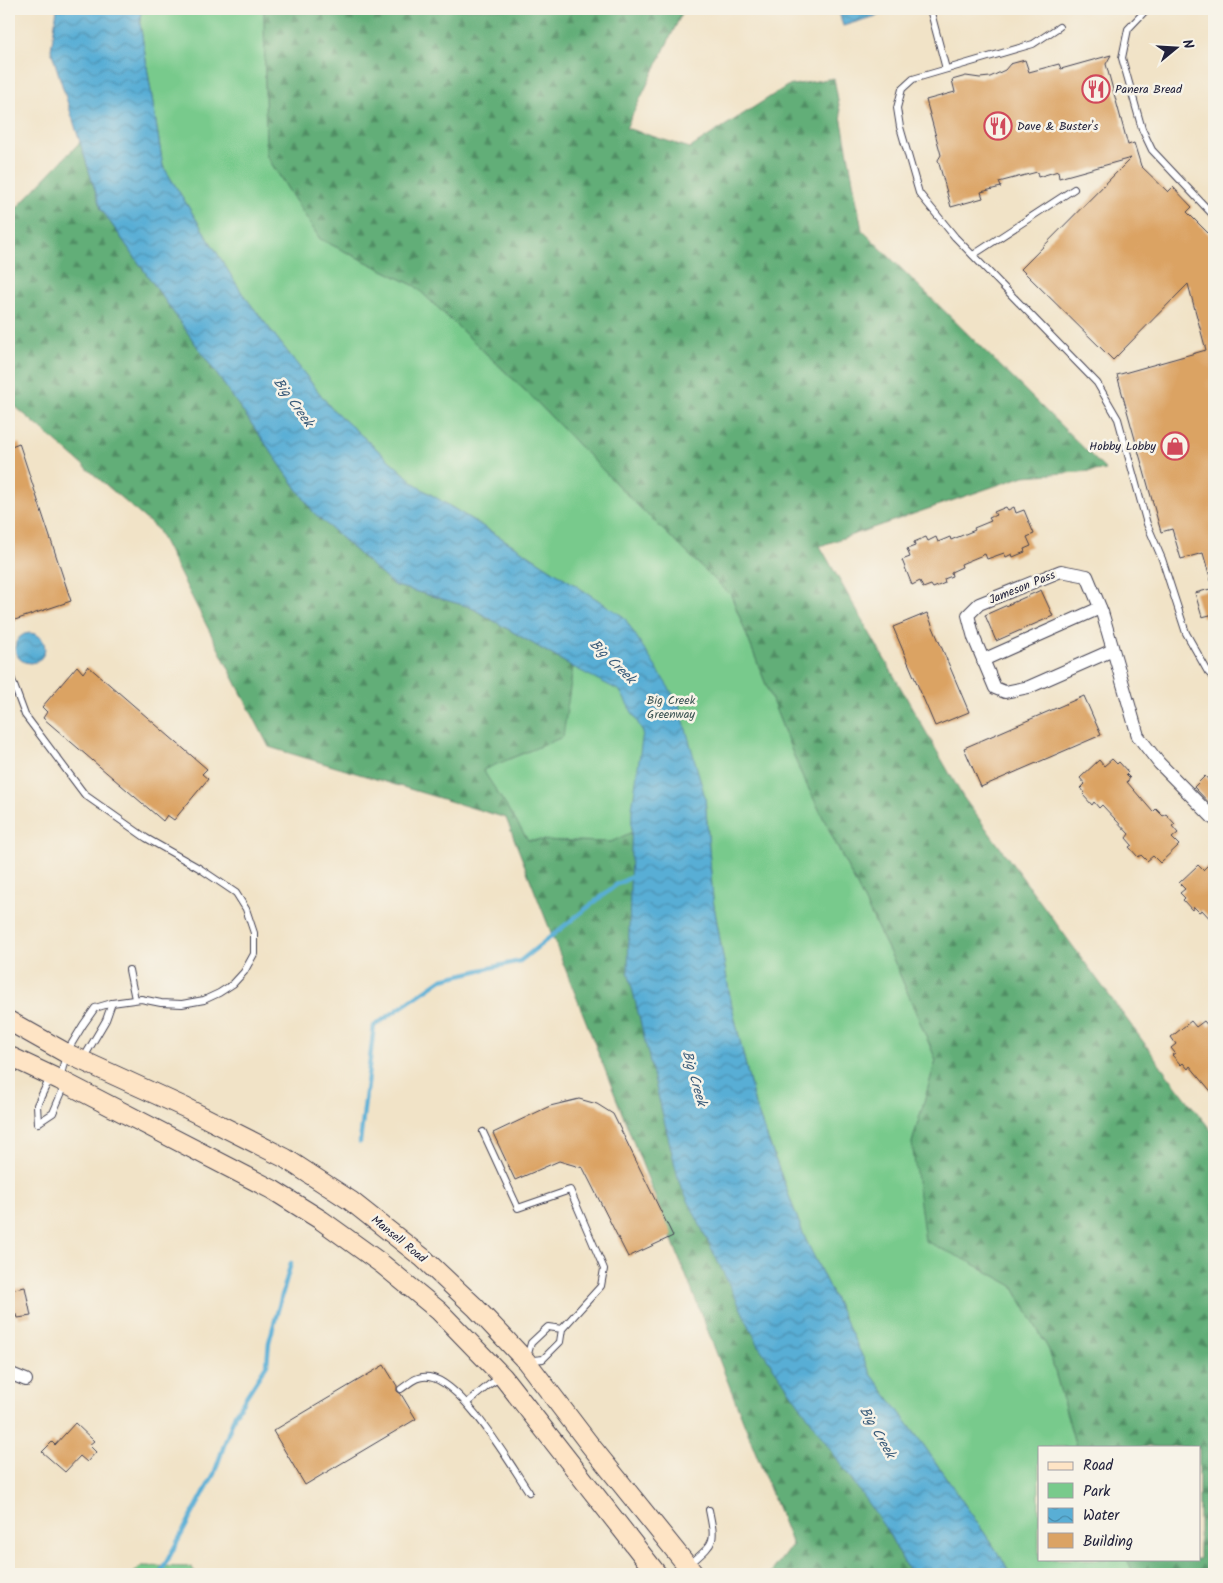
<svg xmlns="http://www.w3.org/2000/svg" width="1223" height="1583" viewBox="0 0 1223 1583" font-family="Kalam,sans-serif">
<style>
.green{fill:#78ca8c;stroke:#4d7664}
.forest{fill:url(#forest-firs);stroke:#42685a}
.water{fill:url(#water-waves);stroke:#3e6888}
.lines{fill:none;stroke-linecap:round;stroke-linejoin:round}
.stream{stroke:#59aed5;stroke-width:4.5}
.building{fill:#dba364}
.lane-casing{stroke:#413f50;stroke-width:8}
.street-casing{stroke:#413f50;stroke-width:14}
.secondary-casing{stroke:#413f50;stroke-width:21}
.lane{stroke:#fff;stroke-width:6}
.street{stroke:#fff;stroke-width:12}
.secondary{stroke:#fee4c5;stroke-width:19}
.labels{text-anchor:middle;stroke-width:5;stroke-linejoin:round;paint-order:stroke}
.poi-label{font-size:12px;fill:#22223b;stroke:#f7f3e8;text-anchor:start}
.street-label{font-size:12px;fill:#22223b;stroke:#f7f3e8}
.park-label{font-size:12px;fill:#3c5453;stroke:#f7f3e8}
.water-label{font-size:14px;font-style:italic;fill:#385a79;stroke:#f7f3e8}
</style>
<defs>
<pattern id="forest-firs" width="22" height="20" patternUnits="userSpaceOnUse" patternTransform="scale(1.25)"><rect width="22" height="20" fill="#62ae78"/><path d="M5 1l3.5 6h-7zM16 11l3.5 6h-7z" fill="#508d64"/></pattern>
<pattern id="water-waves" width="16" height="10" patternUnits="userSpaceOnUse" patternTransform="scale(1.25)"><rect width="16" height="10" fill="#59aed5"/><path d="M0 5q4-4 8 0t8 0" fill="none" stroke="#498dae"/></pattern>
</defs>
<rect width="100%" height="100%" fill="#f7f3e8"/>
<filter id="ink" filterUnits="userSpaceOnUse"><feTurbulence type="fractalNoise" baseFrequency=".02" numOctaves="2"/><feDisplacementMap in="SourceGraphic" scale="10" xChannelSelector="R" yChannelSelector="G"/><feConvolveMatrix kernelMatrix="1 2 1 2 8 2 1 2 1" color-interpolation-filters="sRGB"/></filter>
<filter id="wash" filterUnits="userSpaceOnUse"><feTurbulence type="fractalNoise" baseFrequency=".0096" numOctaves="4" result="noise"/><feDisplacementMap in="SourceGraphic" scale="20" xChannelSelector="R" yChannelSelector="G"/><feGaussianBlur stdDeviation="1.12" result="paint"/><feColorMatrix in="noise" values="0 0 0 0 0 0 0 0 0 0 0 0 0 0 0 0 0 1.4 0 .05"/><feComposite in="paint" operator="in"/></filter>
<g filter="url(#wash)">
<rect width="100%" height="100%" fill="#f1e3c7"/>
<g class="green">
<polygon points="141,9 264,9 266,155 320,239 415,286 533,398 632,500 731,595 799,769 895,963 936,1060 912,1143 972,1263 1013,1286 1049,1350 1076,1447 1039,1447 1039,1559 1127,1559 1134,1574 1010,1574 1003,1560 925,1447 871,1374 804,1236 755,1105 731,1002 713,900 705,797 611,842 528,840 482,769 562,737 573,667 624,617 529,555 419,487 331,408 242,293 163,166 140,23"/>
<polygon points="142,1566 191,1567 197,1574 132,1574"/>
</g>
<g class="forest">
<polygon points="264,9 684,9 626,128 690,148 787,86 834,78 862,230 1106,470 1024,476 820,546 963,797 1170,1078 1214,1134 1214,1574 1134,1574 1127,1559 1199,1559 1199,1447 1076,1447 1049,1350 1013,1286 972,1263 925,1241 912,1143 936,1060 895,963 799,769 731,595 632,500 533,398 415,286 320,239 266,155"/>
<polygon points="80,142 101,209 314,513 393,585 470,607 573,667 563,737 483,770 528,840 611,842 632,832 888,1532 910,1574 770,1574 792,1545 506,818 269,747 157,529 9,401 9,216"/>
</g>
<g class="water">
<polygon points="57,9 141,9 140,23 163,166 242,293 331,408 419,487 529,555 624,617 679,704 705,797 713,900 731,1002 755,1105 804,1236 871,1374 925,1447 1003,1560 1010,1574 910,1574 888,1532 760,1348 679,1182 628,971 632,809 643,732 620,691 573,667 470,607 393,585 314,513 101,209 51,50"/>
<polygon points="838,9 885,9 886,13 843,26"/>
<circle cx="30" cy="648" r="15"/>
</g>
<g class="lines">
<g class="stream">
<polyline points="360,1142 374,1026 442,979 520,961 616,885 635,875"/>
<polyline points="160,1574 214,1474 235,1414 267,1364 269,1342 291,1263"/>
</g>
</g>
<g id="blocks">
<g class="building">
<polygon points="1111,55 1106,64 1128,145 1134,143 1141,166 1168,192 1173,187 1192,207 1187,212 1214,239 1214,581 1211,581 1203,553 1181,559 1172,529 1161,532 1117,375 1206,350 1188,284 1113,360 1021,269 1131,158 1059,178 1058,171 1038,177 1037,172 999,182 1001,187 981,192 983,198 951,207 938,160 941,155 926,100 955,92 952,80 966,76 980,78 990,77 1005,70 1010,64 1025,60 1029,72 1059,64 1061,69"/>
<polygon points="19,443 71,601 9,622 9,447"/>
<polygon points="1006,507 1008,510 1014,507 1016,513 1024,510 1034,534 1027,537 1031,546 1024,549 1025,552 1013,557 1012,554 1006,557 1004,553 987,559 985,554 961,564 962,567 951,572 952,576 944,579 945,583 933,588 931,585 923,588 920,581 912,585 902,560 910,557 907,549 915,546 914,542 926,537 928,541 936,537 938,542 950,537 951,540 975,530 974,528 991,521 989,518 996,515 994,512"/>
<polygon points="1214,588 1214,614 1202,617 1195,593"/>
<polygon points="1041,590 1053,616 996,641 985,615"/>
<polygon points="927,613 969,712 935,726 893,627"/>
<polygon points="77,666 83,673 88,666 207,769 202,774 208,779 174,820 167,815 163,821 43,718 47,712 42,707"/>
<polygon points="1084,696 1101,735 981,787 964,748"/>
<polygon points="1112,759 1117,764 1119,762 1128,772 1126,774 1130,778 1127,782 1153,812 1156,809 1163,816 1166,814 1175,824 1172,826 1178,833 1172,838 1179,845 1160,863 1153,856 1147,861 1141,855 1138,857 1129,847 1132,845 1126,838 1129,834 1102,805 1099,808 1094,802 1092,805 1083,795 1085,793 1081,788 1085,784 1080,778 1099,760 1104,766"/>
<polygon points="1205,776 1214,786 1214,808 1194,787"/>
<polygon points="1214,859 1214,923 1202,910 1199,912 1194,907 1192,910 1183,900 1185,898 1180,893 1185,889 1179,883 1198,865 1203,870"/>
<polygon points="1191,1021 1196,1027 1204,1021 1209,1027 1214,1023 1214,1095 1190,1066 1188,1069 1183,1063 1181,1065 1172,1055 1175,1053 1171,1048 1176,1044 1171,1037"/>
<polygon points="579,1099 597,1104 613,1114 673,1236 628,1257 583,1168 559,1161 515,1180 493,1133 550,1106"/>
<polygon points="25,1287 31,1316 18,1318 17,1315 9,1316 9,1290"/>
<polygon points="384,1365 397,1386 397,1391 401,1394 416,1419 305,1485 273,1431"/>
<polygon points="75,1423 94,1441 89,1445 96,1452 87,1462 80,1456 65,1472 42,1452 52,1442 55,1445"/>
</g>
</g>
</g>
<g filter="url(#ink)">
<use href="#blocks" fill-opacity="0" stroke="#413f50" stroke-width="1"/>
<g class="lines">
<g class="lane-casing">
<g id="lane">
<polyline points="930,9 946,69"/>
<polyline points="1147,9 1128,29 1122,58 1142,129 1152,150 1214,216"/>
<polyline points="1059,27 1033,44 913,79 902,89 897,108 900,127 919,193 955,237 1097,383 1118,419 1147,524 1162,559 1186,633 1208,672 1214,678"/>
<polyline points="973,255 1074,189"/>
<polyline points="9,672 25,715 85,795 146,838 199,868 236,893 246,909 254,933 254,954 244,972 233,984 219,993 204,1000 182,1004 161,1003 141,999 112,1003 95,1008 83,1025 66,1053 60,1080 62,1092 53,1113 38,1123"/>
<polyline points="129,970 135,999"/>
<polyline points="83,1059 106,1020 112,1003"/>
<polyline points="38,1123 37,1105 47,1084 54,1082"/>
<polyline points="483,1132 518,1208 570,1190 604,1269 601,1286 562,1329 560,1342 543,1359 526,1361 531,1343 548,1327 562,1329"/>
<path d="M401 1389C410 1383 417 1375 429 1377 463 1382 510 1464 529 1492"/>
<polyline points="467,1403 490,1384 500,1378"/>
<path d="M689 1565C715 1542 716 1544 709 1510"/>
</g>
</g>
<g class="street-casing">
<g id="street">
<polyline points="1113,650 1029,687 1005,692 995,688 974,638 968,615 979,604 1061,571 1087,576 1102,612 1138,736 1159,763 1214,819"/>
<polyline points="983,660 1100,608"/>
<polyline points="9,1373 26,1380"/>
</g>
</g>
<g class="secondary-casing">
<g id="secondary">
<polyline points="9,1021 66,1053 186,1108 285,1158 351,1201 423,1258 475,1307 526,1361 590,1445 694,1574"/>
<polyline points="9,1056 60,1080 273,1190 321,1220 382,1264 439,1311 503,1377 657,1574"/>
</g>
</g>
<use href="#lane" class="lane"/>
<use href="#street" class="street"/>
<use href="#secondary" class="secondary"/>
</g>
</g>
<defs>
<g id="restaurant-ring" transform="scale(1.4375)"><circle r="9.5" fill="#f7f3e8" stroke="#d1495b" stroke-width="1.5"/><path d="M-5-6h1v4h1v-4h1v4h1v-4h1v5L-1.5 .5V6h-2V.5L-5-1ZM5-6V6H3V1.5H1.5Q1.5-4 5-6Z" fill="#d1495b"/></g>
<g id="shop-ring" transform="scale(1.4375)"><circle r="9.5" fill="#f7f3e8" stroke="#d1495b" stroke-width="1.5"/><path d="M-5-2.5h2.3a2.7 3.5 0 0 1 5.4 0H5L5.5 6h-11ZM-1.5-2.5h3a1.5 2.3 0 0 0-3 0Z" fill="#d1495b"/></g>
</defs>
<g fill-rule="evenodd">
<use href="#restaurant-ring" x="1096" y="89"/>
<use href="#restaurant-ring" x="998" y="126"/>
<use href="#shop-ring" x="1175" y="446"/>
</g>
<g class="labels">
<g class="poi-label">
<text x="1115" y="93">Panera Bread</text>
<text x="1017" y="130">Dave &amp; Buster's</text>
<text x="1156" y="450" text-anchor="end">Hobby Lobby</text>
</g>
<g class="street-label">
<text transform="translate(1022 587) rotate(-22)" y="4">Jameson Pass</text>
<text transform="translate(399 1239) rotate(39)" y="4">Mansell Road</text>
</g>
<g class="park-label">
<text x="671" y="704">Big Creek<tspan x="671" dy="14">Greenway</tspan></text>
</g>
<g class="water-label">
<text transform="translate(294 402) rotate(54)" y="5">Big Creek</text>
<text transform="translate(613 661) rotate(44)" y="5">Big Creek</text>
<text transform="translate(695 1078) rotate(74)" y="5">Big Creek</text>
<text transform="translate(878 1432) rotate(60)" y="5">Big Creek</text>
</g>
</g>
<rect width="1223" height="1583" fill="none" stroke="#f7f3e8" stroke-width="30"/>
<rect x="1038" y="1446" width="162" height="115" fill="#f7f3e8" stroke="#a29fa3"/>
<rect x="1048" y="1462" width="25" height="8" fill="#fee4c5" stroke="#a29fa3"/>
<text x="1083" y="1470" font-size="15" fill="#22223b">Road</text>
<rect x="1048" y="1483" width="25" height="15" fill="#78ca8c" stroke="#a29fa3"/>
<text x="1083" y="1496" font-size="15" fill="#22223b">Park</text>
<rect x="1048" y="1508" width="25" height="15" fill="url(#water-waves)" stroke="#a29fa3"/>
<text x="1083" y="1520" font-size="15" fill="#22223b">Water</text>
<rect x="1048" y="1533" width="25" height="15" fill="#dba364" stroke="#a29fa3"/>
<text x="1083" y="1546" font-size="15" fill="#22223b">Building</text>
<g transform="translate(1176 48) rotate(72)" stroke="#f7f3e8" stroke-width="4" paint-order="stroke">
<path d="M0-4L9 19L0 12L-9 19Z" fill="#22223b"/>
<text y="-8" font-size="14" font-weight="bold" text-anchor="middle" fill="#22223b">N</text>
</g>
</svg>
